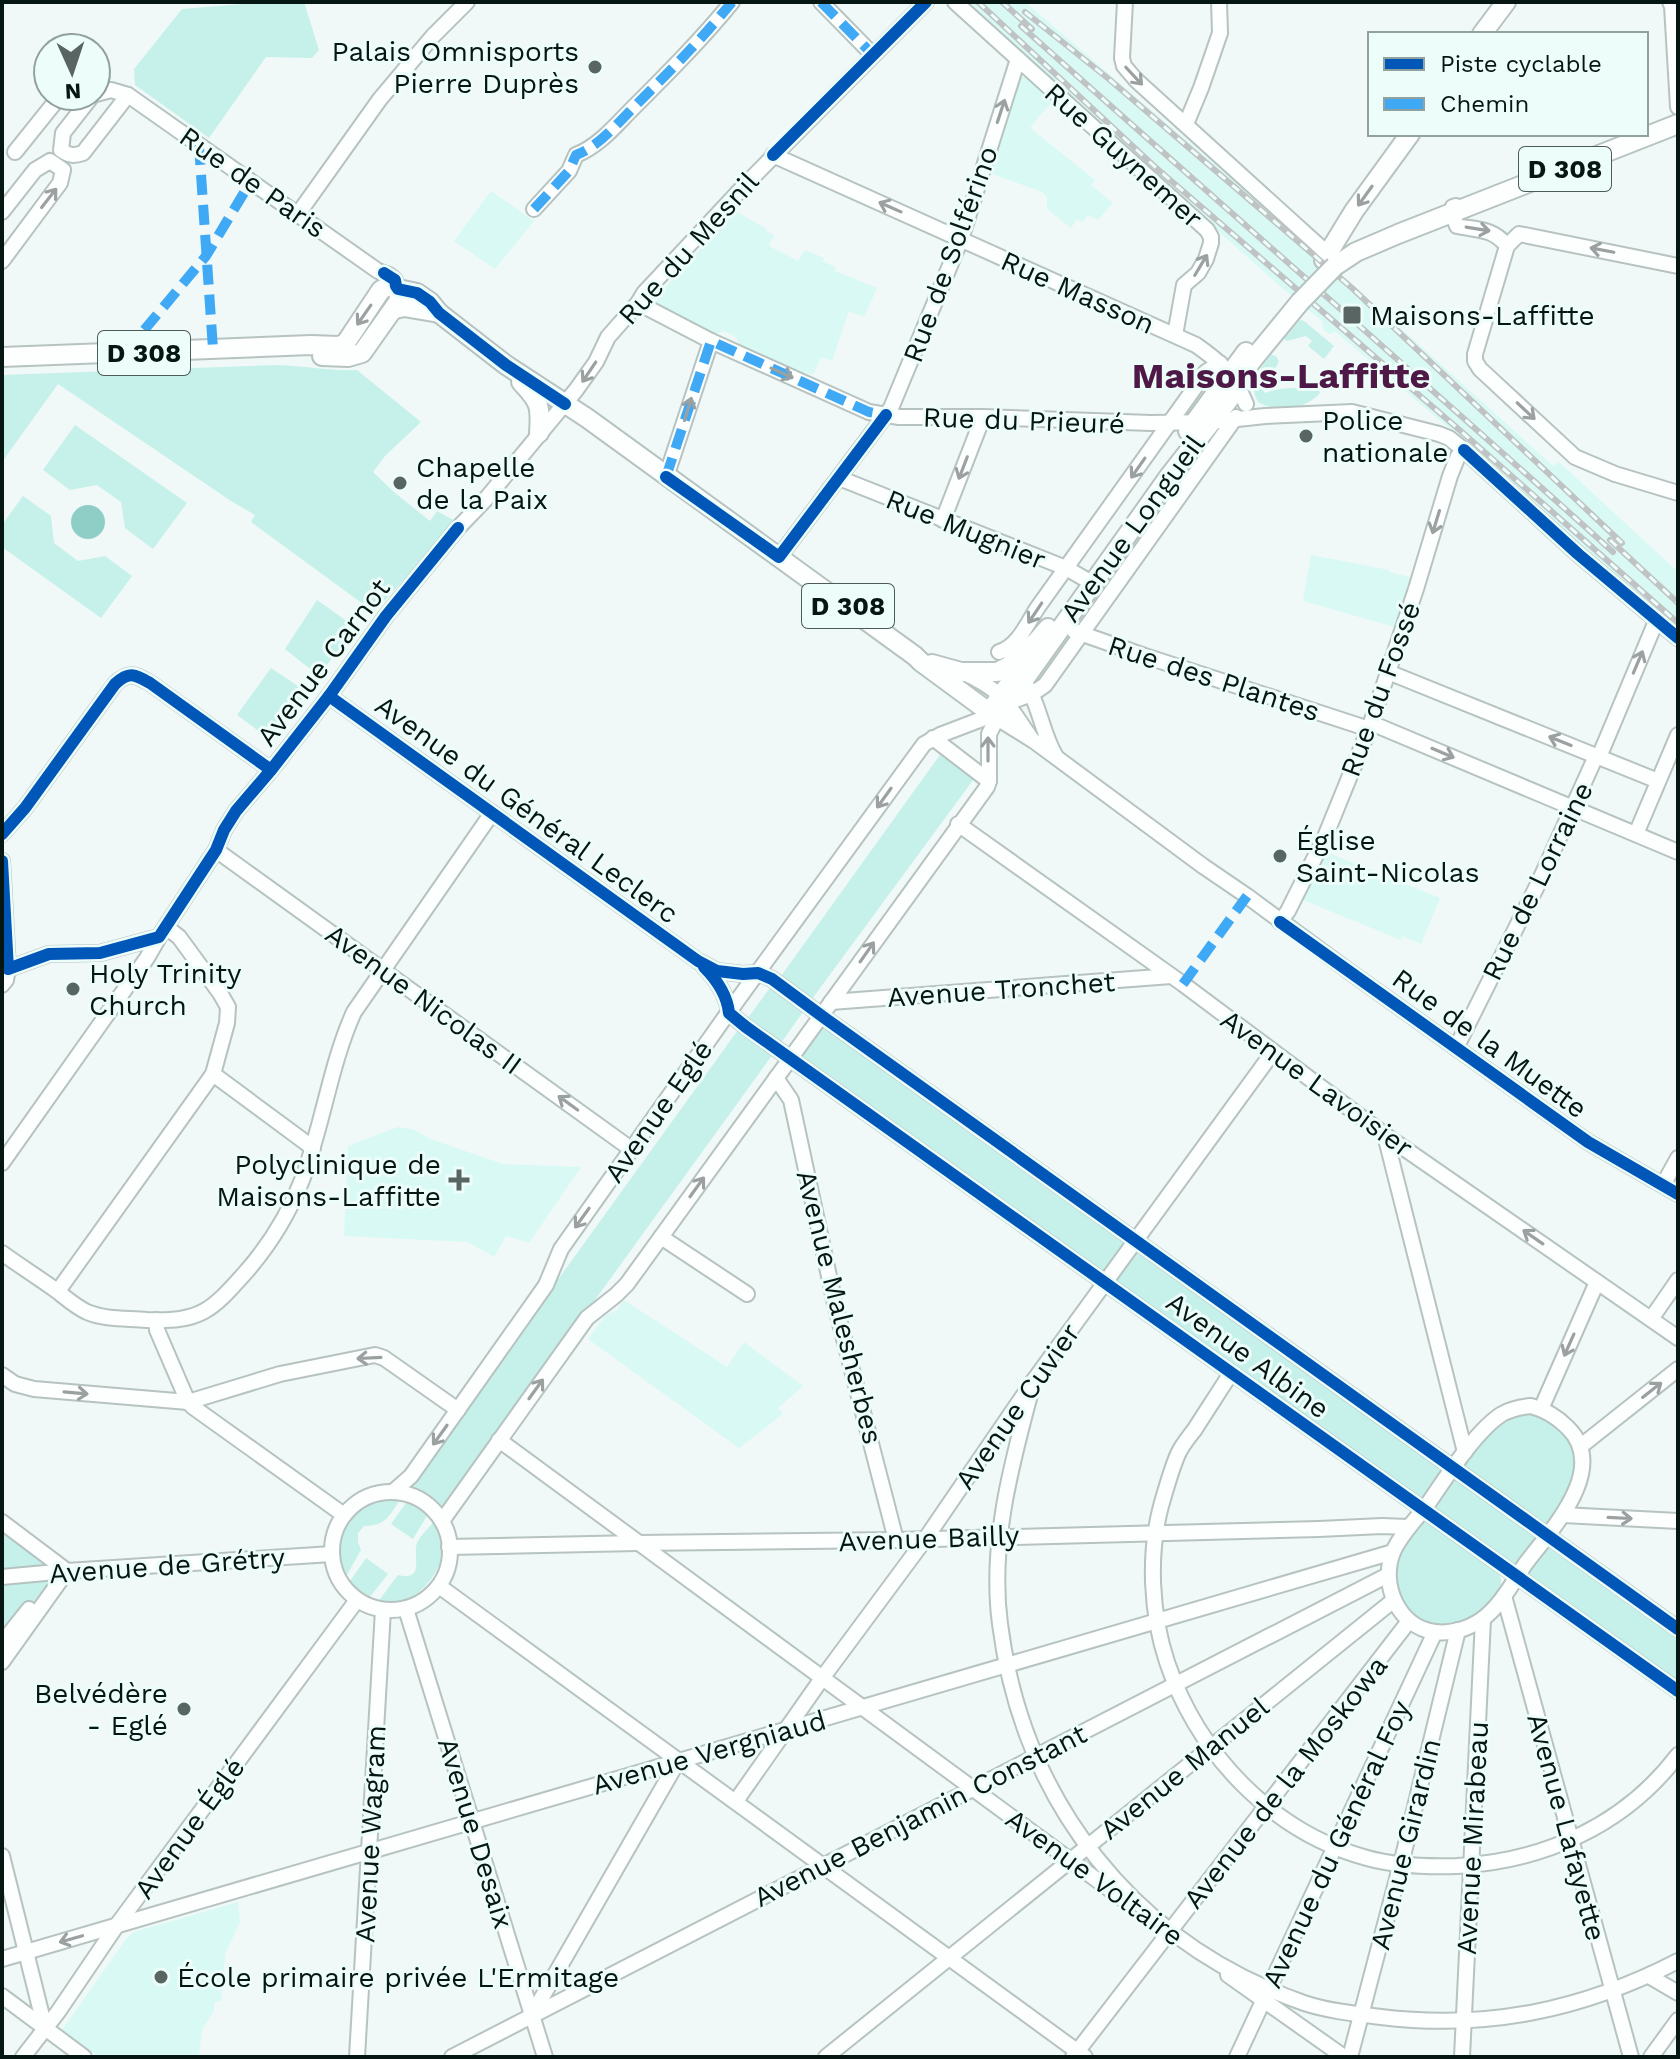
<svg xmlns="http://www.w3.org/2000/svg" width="1680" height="2059" viewBox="0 0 1680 2059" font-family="'Work Sans',sans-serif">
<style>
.built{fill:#d8f9f4}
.green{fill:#c5f1ea}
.water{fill:#8fcec6}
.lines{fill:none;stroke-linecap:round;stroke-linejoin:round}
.minor-casing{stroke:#b6c3c0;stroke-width:18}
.major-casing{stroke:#b6c3c0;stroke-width:22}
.minor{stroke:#fdfefe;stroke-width:14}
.major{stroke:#fdfefe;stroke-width:18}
.rail-casing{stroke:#c0c3c3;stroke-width:6}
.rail{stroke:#ecfdfa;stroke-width:3;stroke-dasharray:9;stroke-linecap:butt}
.major-bridge-casing{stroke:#b6c3c0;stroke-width:22;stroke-linecap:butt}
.major-bridge{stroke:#fdfefe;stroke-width:18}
.quiet{stroke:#3fa9f5;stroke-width:10;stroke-dasharray:20 10;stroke-linecap:butt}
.cycleway-casing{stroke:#ecfdfa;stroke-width:17}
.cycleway{stroke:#0057b8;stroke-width:12}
.oneway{stroke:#9aa1a0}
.poi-dot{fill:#586563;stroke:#ecfdfa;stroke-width:3}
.labels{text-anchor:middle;stroke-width:6;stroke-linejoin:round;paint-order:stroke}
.shield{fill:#ecfdfa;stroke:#4b5b58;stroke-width:2}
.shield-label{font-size:26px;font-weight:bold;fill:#061613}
.poi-label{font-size:28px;fill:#061613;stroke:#ecfdfa;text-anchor:start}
.street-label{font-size:28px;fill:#061613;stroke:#ecfdfa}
.district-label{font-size:36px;font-weight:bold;fill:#4e1946;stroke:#ecfdfa}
</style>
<rect width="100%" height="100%" fill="#f0f9f7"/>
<g class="built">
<polygon points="967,2 1025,2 1311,247 1553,466 1559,462 1678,572 1678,630 1451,430 1336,332 1328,334 1323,329 1322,321 1282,288 1143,164"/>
<polygon points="1027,76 1055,100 1040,115 1030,128 1095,180 1091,185 1113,203 1098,220 1088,215 1082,222 1077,219 1071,228 1047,209 1047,197 1042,192 987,172 1019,77"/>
<polygon points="491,191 534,221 495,269 454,241"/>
<polygon points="734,210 767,229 766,231 774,235 769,246 798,261 805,250 824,258 823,262 836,267 835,271 877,288 864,317 849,311 832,361 821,357 813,375 804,372 801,377 740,348 736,337 724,331 713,335 659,308 656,302 662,291 724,223"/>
<polygon points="1311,555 1389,570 1389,572 1414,578 1398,628 1303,601"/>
<polygon points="1326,852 1440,898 1421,944 1402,936 1401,940 1303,900"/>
<polygon points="398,1127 415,1130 430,1139 503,1164 581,1167 529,1243 506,1236 494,1257 468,1242 344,1236 348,1146"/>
<polygon points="624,1300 727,1367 744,1342 803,1386 778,1408 783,1414 739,1448 588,1339 605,1316 617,1310"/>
<polygon points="238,1902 240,1922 225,1954 221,2000 214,2003 214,2010 202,2030 199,2057 99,2057 62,2030 127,1938 134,1932"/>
</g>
<g class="green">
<polygon points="268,2 304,2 319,50 312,58 266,57 209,138 135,85 134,69 182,9"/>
<polygon points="1300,320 1304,321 1334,346 1324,359 1308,346 1312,341 1306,336 1287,341 1284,339"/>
<path d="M1271 355 1276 356 1279 361 1273 373 1261 388 1265 393C1283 386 1301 388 1319 390L1320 393C1305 410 1277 413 1258 402 1247 383 1259 371 1271 355Z"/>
<path d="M278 365C305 366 331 371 357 370L421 422 385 456 373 472 395 493 430 521 437 511 457 522 374 612 251 522 255 515 231 501 58 384 2 462V375Z"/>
<polygon points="75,425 187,503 153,549 125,528 121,502 97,485 70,490 43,470"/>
<polygon points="23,496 51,516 54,543 78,561 105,556 132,576 101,618 2,547 2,525"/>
<polygon points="317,600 355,627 319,676 285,649"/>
<polygon points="271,668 307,692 272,741 237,715"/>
<polygon points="942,752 976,776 812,999 781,976"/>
<polygon points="772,985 805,1009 781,1043 747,1019"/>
<polygon points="824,1022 1678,1634 1678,1687 799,1058"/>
<polygon points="738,1030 773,1054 443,1510 409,1486"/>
<polygon points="1525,1413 1537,1413 1548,1417 1572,1438 1578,1462 1569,1495 1547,1530 1459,1466 1501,1419"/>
<path d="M389 1497 401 1498C390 1515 386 1526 364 1526L358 1533V1542L361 1550 344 1580C341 1569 335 1554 337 1541 338 1537 341 1533 343 1530 353 1510 367 1501 389 1497Z"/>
<polygon points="408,1500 428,1514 413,1539 391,1524"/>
<path d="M434 1521C436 1525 440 1527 442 1531 453 1556 426 1594 402 1602 394 1604 385 1604 377 1603L398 1575C426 1582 412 1555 417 1543 420 1536 429 1528 434 1521Z"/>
<path d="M1424 1522H1429C1444 1532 1490 1559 1498 1572 1519 1605 1426 1659 1402 1602 1397 1589 1394 1581 1396 1567 1399 1551 1408 1530 1424 1522Z"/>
<polygon points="2,1531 57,1572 2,1643"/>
<polygon points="366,1558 388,1574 369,1598 358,1593 348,1584"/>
</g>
<circle class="water" cx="88" cy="522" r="17"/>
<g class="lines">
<g class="minor-casing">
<g id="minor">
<polyline points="821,2 873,55"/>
<polyline points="955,2 1207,230 1211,237 1211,243 1206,259 1198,273 1184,285 1175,335"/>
<polyline points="1125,2 1122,58 1124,66 1136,80 1319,246 1323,250 1324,260"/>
<polyline points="1670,2 1672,6 1678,107"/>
<polyline points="128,95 378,271 389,275 395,280 396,286"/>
<path d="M92 96 63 133 61 150C69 156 74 156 83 153L128 95 111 90 96 94"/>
<polyline points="1186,124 1201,88 1220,33 1219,2"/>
<polyline points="15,152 60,96"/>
<path d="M773 155 1196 345C1222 363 1234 375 1246 404"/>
<path d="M1456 206 1453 207 1452 213 1457 226C1477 230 1493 228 1507 246"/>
<path d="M534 209 569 171 576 155C599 146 616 125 633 108 667 74 702 39 732 2"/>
<polyline points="2,212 35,170 50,161 63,170 60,183 2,261"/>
<polyline points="298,214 380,99 433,36 467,2"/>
<polyline points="1678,266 1519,234 1507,246 1475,354 1475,361 1480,369 1575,457 1615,474 1678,493"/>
<polyline points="638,303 711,341 869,412 899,417 983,417 1151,423 1210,422 1265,416 1352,412 1439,434 1449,438 1464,450 1578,554 1678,638"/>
<polyline points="666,477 711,341"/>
<polyline points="839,478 1066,568 1092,583"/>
<polyline points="943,520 983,417"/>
<polyline points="779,557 891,408 961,239 1018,59"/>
<polyline points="1074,631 1145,656 1369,729"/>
<path d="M999 652C1018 647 1028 622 1038 607L1206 372 1220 363"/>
<polyline points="1388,672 1658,781"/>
<path d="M964 673C1005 692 1007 704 1031 738"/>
<path d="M1029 689C1040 710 1043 734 1055 755"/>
<polyline points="329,696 698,961 717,971 743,974 758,973 772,979 826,1019 1678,1629"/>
<polyline points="1007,703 1032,694 1045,685 1236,417"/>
<polyline points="1371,723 1678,852"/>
<polyline points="933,738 989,781"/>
<polyline points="1599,757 1657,619"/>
<polyline points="958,824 1183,984 1385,1135 1678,1338"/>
<path d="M2 834 25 808 115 684C129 671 134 674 150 683L271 770"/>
<polyline points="1636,834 1678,735"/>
<polyline points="216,850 631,1149"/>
<polyline points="2,861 8,969 6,980 2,985"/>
<polyline points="1280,922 1288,911 1325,837 1369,729 1416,589 1450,476 1458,456 1464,450"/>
<path d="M704 967C717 980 727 994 729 1013L746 1027 1678 1691"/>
<polyline points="8,969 49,954 100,953 159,937 216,850 224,830 236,811 271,770 329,696 386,616 458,528 485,500 576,390 596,362 608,337 638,303 644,293 745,185 926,2"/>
<polyline points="831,1002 1171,976"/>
<polyline points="1456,1048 1539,882 1596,756"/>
<polyline points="213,1074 313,1148"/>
<polyline points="776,1078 791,1100 835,1304 896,1540"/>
<polyline points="1385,1135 1465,1452"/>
<polyline points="2,1163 147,958 159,937"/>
<polyline points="1663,1185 1678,1158"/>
<polyline points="661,1237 747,1294"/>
<path d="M2 1253C20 1266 39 1278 57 1291 66 1298 76 1307 87 1312 106 1320 127 1318 147 1320 201 1322 211 1311 245 1273 268 1247 289 1213 302 1180 323 1125 330 1065 354 1012L492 813"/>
<polyline points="58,1291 213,1074 227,1023 228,1007 220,993 179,937 166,927"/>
<polyline points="1651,1319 1678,1280"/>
<polyline points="156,1320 157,1330 188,1402 193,1407 344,1515"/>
<path d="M1231 1373C1219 1392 1207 1410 1195 1429 1189 1437 1182 1445 1178 1454 1171 1470 1166 1489 1161 1506 1148 1555 1151 1614 1167 1662 1198 1754 1272 1832 1367 1858 1396 1866 1428 1867 1457 1866 1544 1861 1624 1826 1678 1755"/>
<polyline points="2,1375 15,1384 34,1389 188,1402 280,1374 375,1355 384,1358 458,1410"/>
<path d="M1034 1380C1013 1458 989 1542 1000 1624 1023 1802 1133 1943 1304 2003 1328 2011 1356 2014 1381 2017 1487 2030 1583 2010 1678 1961"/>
<path d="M1531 1406C1546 1410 1556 1416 1567 1427 1610 1468 1552 1529 1526 1563 1513 1582 1500 1607 1481 1620 1468 1629 1450 1634 1435 1632 1398 1627 1380 1584 1393 1552 1400 1536 1414 1521 1425 1508 1444 1481 1475 1431 1502 1414 1511 1409 1520 1407 1531 1406Z"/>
<polyline points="1541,1409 1597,1282"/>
<polyline points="499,1440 1127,1902"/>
<polyline points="1581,1446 1678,1369"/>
<polyline points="394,1491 411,1476 546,1285 561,1249 723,1020 924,744 940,735 982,719 1025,658"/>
<circle cx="391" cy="1551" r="59"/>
<polyline points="1563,1515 1678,1521"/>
<polyline points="442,1521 587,1318 616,1295 627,1284 987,787 989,781 989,734 997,718 1034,741 1203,866 1247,896 1350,972 1588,1142 1678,1194"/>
<polyline points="2,1522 67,1571 2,1662"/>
<polyline points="449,1547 638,1543 896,1540 1319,1529 1382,1526 1409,1527"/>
<polyline points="2,1577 67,1571 332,1554"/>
<polyline points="439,1586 1085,2057"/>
<polyline points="1504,1596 1631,2057"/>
<polyline points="406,1609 545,2057"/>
<polyline points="2,1643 29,1609"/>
<polyline points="736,1801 823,1677 926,1538 1034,1380 1273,1052"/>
<polyline points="2,1856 45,2028"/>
<polyline points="2,1959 1393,1552"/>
<polyline points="1228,1975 1344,2057"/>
<polyline points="1649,1976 1678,1993"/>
<polyline points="2,1996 84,2057"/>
<polyline points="533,2013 678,1761"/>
<polyline points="23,2057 58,2012 117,1925 357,1600"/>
<polyline points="357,2057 383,1610"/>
<polyline points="452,2057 1388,1575"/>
<polyline points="826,2057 1394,1600"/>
<polyline points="1073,2057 1409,1621"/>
<polyline points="1237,2057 1435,1632"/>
<polyline points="1350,2057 1403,1856 1458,1630"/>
<polyline points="1462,2057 1483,1619"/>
<polyline points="1651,2057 1678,2020"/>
</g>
</g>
<g class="major-casing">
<g id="major">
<polyline points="1482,34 1506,2"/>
<polyline points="1324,260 1354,211 1410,134"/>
<polyline points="1335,266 1356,252 1398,234 1678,124"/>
<polyline points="398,289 417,293 430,302 439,313 506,365 587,418 915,656 921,662 997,718 1170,475 1231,397 1250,363 1300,302"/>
<polyline points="395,309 404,307 439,313"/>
<polyline points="322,356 348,357 362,353 398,302 400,292 398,289 389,286 381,290 345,344"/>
<polyline points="2,357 311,345 338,346 345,344"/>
<path d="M521 382C540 402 541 406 539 433"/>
<polyline points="1188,431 1246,352"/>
<polyline points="932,664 961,672 997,672 1009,666 1022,652 1036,642 1048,628"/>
</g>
</g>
<use href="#minor" class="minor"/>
<use href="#major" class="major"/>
<g class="rail-casing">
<g id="rail">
<polyline points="978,2 1154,166 1463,433 1678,623"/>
<polyline points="1002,2 1032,29"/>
<polyline points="1025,12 1110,80 1352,288 1622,543"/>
<path d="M1021 26C1218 202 1417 375 1613 552"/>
<polyline points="1610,540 1678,603"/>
</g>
</g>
<use href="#rail" class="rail"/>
<g class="major-bridge-casing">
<polyline id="major-bridge" points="1300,302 1335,266"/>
</g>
<use href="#major-bridge" class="major-bridge"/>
<g class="quiet">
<polyline points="821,2 873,55"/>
<polyline points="199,145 213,349"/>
<path d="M534 209 569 171 576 155C599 146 616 125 633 108 667 74 702 39 732 2"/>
<polyline points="125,353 206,256 251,181"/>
<polyline points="666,477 711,341 869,412 886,415"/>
<polyline points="1183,984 1247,896"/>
</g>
<g class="cycleway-casing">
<g id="cycleway">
<polyline points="773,155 926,2"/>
<polyline points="384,273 395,280 396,286 398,289 417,293 430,302 439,313 506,365 565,404"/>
<polyline points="1464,450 1578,554 1678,638"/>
<polyline points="666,477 779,557 886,415"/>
<polyline points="329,696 698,961 717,971 743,974 758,973 772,979 826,1019 1678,1629"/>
<path d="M2 834 25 808 115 684C129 671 134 674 150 683L271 770"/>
<polyline points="2,861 8,969 49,954 100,953 159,937 216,850 224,830 236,811 271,770 329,696 386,616 458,528"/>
<polyline points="1280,922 1588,1142 1678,1194"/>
<path d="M704 967C717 980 727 994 729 1013L746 1027 1678 1691"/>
</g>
</g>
<use href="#cycleway" class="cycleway"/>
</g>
<defs><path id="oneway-shaft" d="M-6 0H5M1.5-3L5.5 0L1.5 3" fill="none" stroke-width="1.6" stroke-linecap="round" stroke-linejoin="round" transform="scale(2)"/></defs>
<g class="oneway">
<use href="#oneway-shaft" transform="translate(1134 76) rotate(47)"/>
<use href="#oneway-shaft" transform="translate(1001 111) rotate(-72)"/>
<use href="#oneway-shaft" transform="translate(1365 196) rotate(126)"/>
<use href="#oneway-shaft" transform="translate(49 198) rotate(-52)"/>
<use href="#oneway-shaft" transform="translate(890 207) rotate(-156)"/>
<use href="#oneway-shaft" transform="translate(1478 229) rotate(9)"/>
<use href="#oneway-shaft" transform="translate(1602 250) rotate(-169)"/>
<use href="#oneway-shaft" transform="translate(1201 265) rotate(-59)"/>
<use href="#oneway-shaft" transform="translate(364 315) rotate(125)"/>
<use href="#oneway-shaft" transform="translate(589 372) rotate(124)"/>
<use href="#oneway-shaft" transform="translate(782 373) rotate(24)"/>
<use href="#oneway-shaft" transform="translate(688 409) rotate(-73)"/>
<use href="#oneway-shaft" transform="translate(1526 411) rotate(43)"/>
<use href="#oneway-shaft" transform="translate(963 468) rotate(111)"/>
<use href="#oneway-shaft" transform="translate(1138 468) rotate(125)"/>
<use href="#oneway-shaft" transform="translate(1436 522) rotate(107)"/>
<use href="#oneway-shaft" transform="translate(1035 613) rotate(124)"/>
<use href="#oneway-shaft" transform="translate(1638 662) rotate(-67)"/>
<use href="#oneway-shaft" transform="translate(1560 741) rotate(-158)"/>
<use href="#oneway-shaft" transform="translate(988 749) rotate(-90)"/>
<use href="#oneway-shaft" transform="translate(1443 753) rotate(23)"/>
<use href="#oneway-shaft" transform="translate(884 798) rotate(126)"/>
<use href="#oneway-shaft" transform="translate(867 952) rotate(-55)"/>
<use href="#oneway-shaft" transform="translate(568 1103) rotate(-144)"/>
<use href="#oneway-shaft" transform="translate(697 1187) rotate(-54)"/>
<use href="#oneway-shaft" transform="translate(582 1218) rotate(126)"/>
<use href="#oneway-shaft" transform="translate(1533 1237) rotate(-145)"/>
<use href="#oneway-shaft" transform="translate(1569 1345) rotate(114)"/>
<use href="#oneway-shaft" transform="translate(369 1358) rotate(177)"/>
<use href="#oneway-shaft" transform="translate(536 1389) rotate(-54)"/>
<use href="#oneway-shaft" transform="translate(1652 1390) rotate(-38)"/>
<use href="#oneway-shaft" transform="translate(76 1393) rotate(5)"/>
<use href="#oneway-shaft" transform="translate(440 1435) rotate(126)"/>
<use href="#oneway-shaft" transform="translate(1620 1518) rotate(3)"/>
<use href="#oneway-shaft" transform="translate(71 1939) rotate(164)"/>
</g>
<g class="poi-dot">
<circle cx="595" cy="67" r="8"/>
<rect x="1342" y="305" width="20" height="20" rx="4"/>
<circle cx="1306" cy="436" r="8"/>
<circle cx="400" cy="483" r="8"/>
<circle cx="1280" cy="856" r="8"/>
<circle cx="73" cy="989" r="8"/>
<path d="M455 1168h8v8h8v8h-8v8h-8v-8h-8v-8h8z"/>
<circle cx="184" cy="1709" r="8"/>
<circle cx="161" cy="1977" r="8"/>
</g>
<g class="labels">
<g class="shield">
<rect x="1519" y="147" width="92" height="44" rx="6"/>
<rect x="98" y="331" width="92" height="44" rx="6"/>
<rect x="802" y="584" width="92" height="44" rx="6"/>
</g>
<g class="shield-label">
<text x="1565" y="178">D 308</text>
<text x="144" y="362">D 308</text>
<text x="848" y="615">D 308</text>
</g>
<g class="poi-label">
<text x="579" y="61" text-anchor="end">Palais Omnisports<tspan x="579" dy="32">Pierre Duprès</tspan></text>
<text x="1370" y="325">Maisons-Laffitte</text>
<text x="1322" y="430">Police<tspan x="1322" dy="32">nationale</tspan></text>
<text x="416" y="477">Chapelle<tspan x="416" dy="32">de la Paix</tspan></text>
<text x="1296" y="850">Église<tspan x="1296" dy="32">Saint-Nicolas</tspan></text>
<text x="89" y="983">Holy Trinity<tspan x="89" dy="32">Church</tspan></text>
<text x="441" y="1174" text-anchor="end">Polyclinique de<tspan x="441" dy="32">Maisons-Laffitte</tspan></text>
<text x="168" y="1703" text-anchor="end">Belvédère<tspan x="168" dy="32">- Eglé</tspan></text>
<text x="177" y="1987">École primaire privée L'Ermitage</text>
</g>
<g class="street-label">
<text transform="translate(1124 155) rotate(42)" y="10">Rue Guynemer</text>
<text transform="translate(253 182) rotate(35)" y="10">Rue de Paris</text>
<text transform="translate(688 248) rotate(-48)" y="10">Rue du Mesnil</text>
<text transform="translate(950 254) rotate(-70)" y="10">Rue de Solférino</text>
<text transform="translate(1078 292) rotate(24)" y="10">Rue Masson</text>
<text transform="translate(1024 420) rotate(2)" y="10">Rue du Prieuré</text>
<text transform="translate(1132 528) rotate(-54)" y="10">Avenue Longueil</text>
<text transform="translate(966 529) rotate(22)" y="10">Rue Mugnier</text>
<text transform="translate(323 662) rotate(-53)" y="10">Avenue Carnot</text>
<text transform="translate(1214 678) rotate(18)" y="10">Rue des Plantes</text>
<text transform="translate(1380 689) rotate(-70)" y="10">Rue du Fossé</text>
<text transform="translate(527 809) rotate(36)" y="10">Avenue du Général Leclerc</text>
<text transform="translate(1537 881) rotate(-64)" y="10">Rue de Lorraine</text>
<text transform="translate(1001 989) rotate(-4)" y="10">Avenue Tronchet</text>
<text transform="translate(424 999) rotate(36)" y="10">Avenue Nicolas II</text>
<text transform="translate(1490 1043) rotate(36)" y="10">Rue de la Muette</text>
<text transform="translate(1317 1083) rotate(36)" y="10">Avenue Lavoisier</text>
<text transform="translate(658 1111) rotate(-55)" y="10">Avenue Eglé</text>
<text transform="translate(840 1307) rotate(76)" y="10">Avenue Malesherbes</text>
<text transform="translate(1248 1355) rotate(36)" y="10">Avenue Albine</text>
<text transform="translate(1017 1406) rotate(-55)" y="10">Avenue Cuvier</text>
<text transform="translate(929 1538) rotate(-2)" y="10">Avenue Bailly</text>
<text transform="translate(167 1565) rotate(-4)" y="10">Avenue de Grétry</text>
<text transform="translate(709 1752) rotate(-16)" y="10">Avenue Vergniaud</text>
<text transform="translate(1184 1768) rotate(-39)" y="10">Avenue Manuel</text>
<text transform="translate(1285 1782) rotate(-52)" y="10">Avenue de la Moskowa</text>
<text transform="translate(920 1815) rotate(-27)" y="10">Avenue Benjamin Constant</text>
<text transform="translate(1567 1827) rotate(75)" y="10">Avenue Lafayette</text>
<text transform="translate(189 1828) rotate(-54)" y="10">Avenue Églé</text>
<text transform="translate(476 1833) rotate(73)" y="10">Avenue Desaix</text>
<text transform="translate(370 1834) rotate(-87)" y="10">Avenue Wagram</text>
<text transform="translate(1472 1838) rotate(-87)" y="10">Avenue Mirabeau</text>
<text transform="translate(1336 1844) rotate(-65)" y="10">Avenue du Général Foy</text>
<text transform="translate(1405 1844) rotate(-76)" y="10">Avenue Girardin</text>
<text transform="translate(1095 1877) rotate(36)" y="10">Avenue Voltaire</text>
</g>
<g class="district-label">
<text x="1281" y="388">Maisons-Laffitte</text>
</g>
</g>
<rect width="1680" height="2059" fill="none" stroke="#061613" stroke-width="8"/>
<rect x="1368" y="32" width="280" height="104" fill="#ecfdfa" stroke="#90a19e" stroke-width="2"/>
<rect x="1384" y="58" width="40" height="12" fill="#0057b8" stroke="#90a19e" stroke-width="2"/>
<text x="1440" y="72" font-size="24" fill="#061613">Piste cyclable</text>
<rect x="1384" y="98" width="40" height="12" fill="#3fa9f5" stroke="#90a19e" stroke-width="2"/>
<text x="1440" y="112" font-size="24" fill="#061613">Chemin</text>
<g transform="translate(72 72) rotate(177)"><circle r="38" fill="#ecfdfa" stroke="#90a19e" stroke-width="2"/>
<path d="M0-6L14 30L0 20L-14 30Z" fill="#586563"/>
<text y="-12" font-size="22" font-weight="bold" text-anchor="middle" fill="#061613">N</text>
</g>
</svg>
